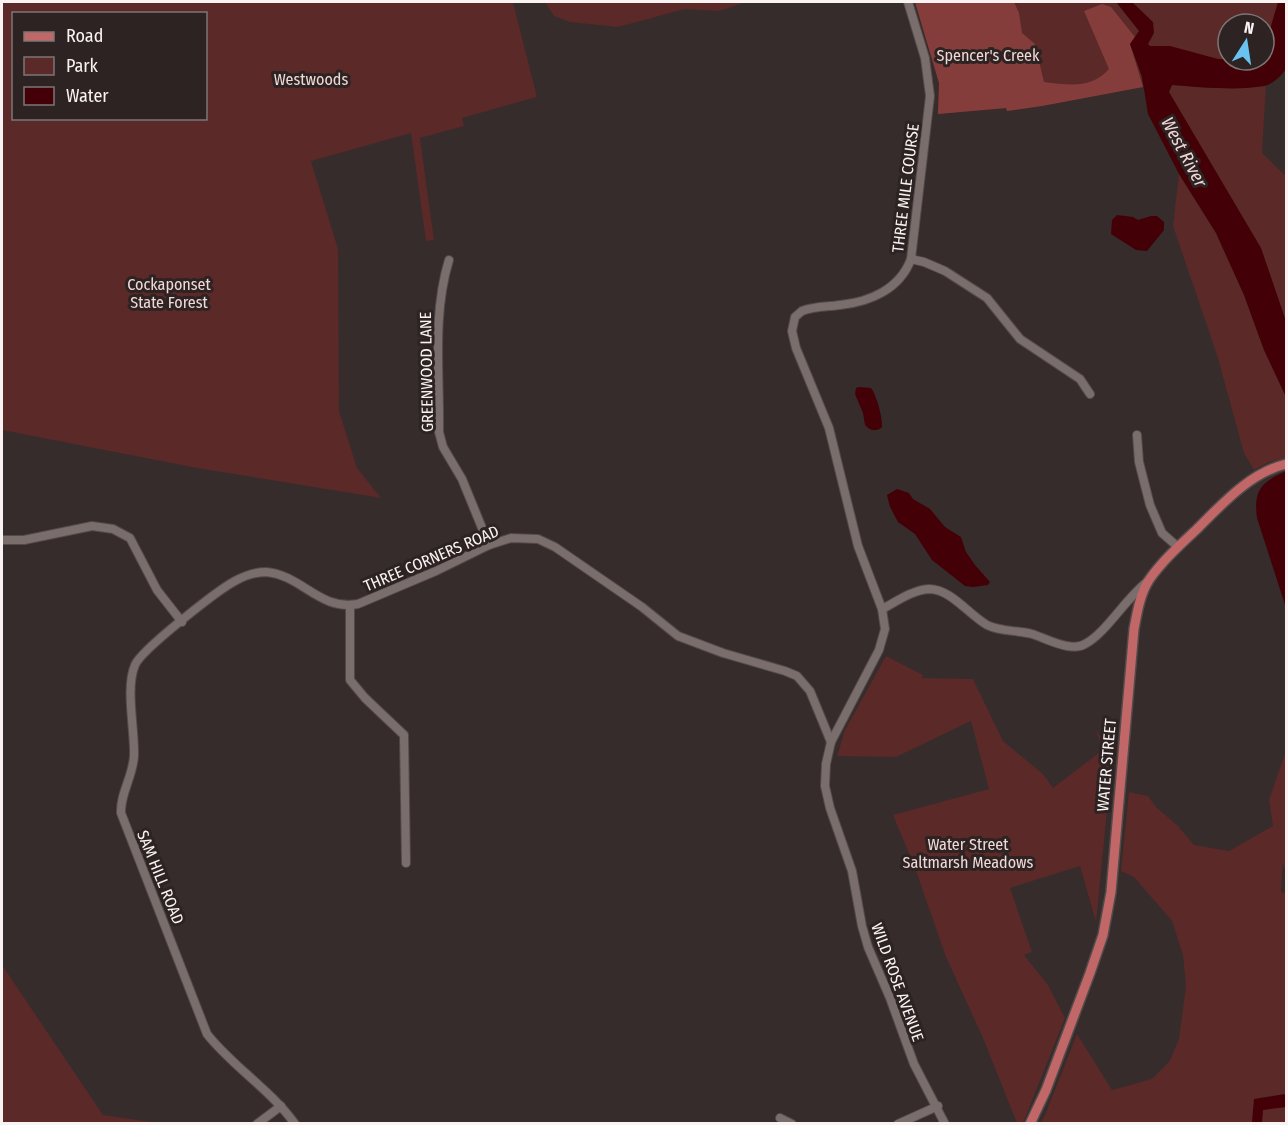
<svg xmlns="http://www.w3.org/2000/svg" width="1288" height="1125" viewBox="0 0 1288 1125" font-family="'Fira Sans Condensed',sans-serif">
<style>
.green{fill:#5a2928;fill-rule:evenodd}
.forest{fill:#853d3c}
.water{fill:#430006}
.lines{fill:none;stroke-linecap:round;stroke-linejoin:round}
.minor-casing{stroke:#534a4a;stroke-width:10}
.major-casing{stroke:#534a4a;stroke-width:12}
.minor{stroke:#7a6e6d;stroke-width:8}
.major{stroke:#c16768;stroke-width:9}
.labels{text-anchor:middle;stroke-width:6;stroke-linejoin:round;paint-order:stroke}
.park-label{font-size:16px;fill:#f1d9d8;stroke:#2c2322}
.street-label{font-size:16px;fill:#faf3f3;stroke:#2c2322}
.water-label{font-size:18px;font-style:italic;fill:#f1d9d8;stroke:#2c2322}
</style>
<rect width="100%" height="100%" fill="#362c2c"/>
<g class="green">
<path d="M2 2H513L537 97 462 118 464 126 420 138 434 240 426 241 411 133 311 161 338 249 339 411 357 468 381 498 197 468 2 430ZM14 14H206V118H14Z"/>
<polygon points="545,2 754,2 743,3 719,11 685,9 618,27 570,22 554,16"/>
<polygon points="915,2 1286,2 1270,55 1264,59 1264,24 1228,24 1228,60 1257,63 1151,53 1135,38 1143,87 1042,106 1007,111 1006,108 938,114 939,83"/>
<polygon points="1172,85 1210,88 1266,86 1262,153 1286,176 1286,322 1218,177 1169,92"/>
<polygon points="1179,174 1216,233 1244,295 1264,350 1286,397 1286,458 1269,462 1254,470 1244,453 1217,355 1173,226"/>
<polygon points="886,656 923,675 922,678 973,679 1003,741 1043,774 1053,788 1104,749 1095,730 1113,750 1096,922 1080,866 1010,888 1032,952 1024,955 1048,985 1065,1018 1023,1123 1017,1123 983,1038 946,957 915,868 893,815 989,789 971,721 896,757 837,756 845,730"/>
<polygon points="1286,751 1286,872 1283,864 1281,891 1286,894 1286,1094 1258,1098 1286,1105 1286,1123 1040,1124 1045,1115 1077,1034 1112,1090 1152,1079 1169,1062 1179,1039 1186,986 1183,955 1172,921 1134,877 1121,871 1129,792 1148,796 1156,807 1177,825 1194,845 1229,851 1273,826 1269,800"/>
<polygon points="2,965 103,1115 158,1123 2,1123"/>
</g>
<path class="forest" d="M915 2H1014L1019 13 1022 33 1035 44 1044 82C1070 85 1091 89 1109 69L1084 11 1102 4 1111 7 1135 37 1130 44 1143 87 1042 106 1007 111 1006 108 938 114 939 83Z"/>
<g class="water">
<path d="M1116 2H1134L1133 3 1153 22 1154 33 1148 44 1150 46H1170L1218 59 1264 60V53L1268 50 1266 43 1278 2H1286V69C1281 76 1273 84 1264 86 1238 91 1199 87 1172 85L1169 92 1261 248 1286 321V397L1264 350 1244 295 1216 233 1179 174 1148 114 1142 77 1130 44 1139 31Z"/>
<polygon points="1117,215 1133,217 1138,220 1151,216 1157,216 1164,222 1164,230 1147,251 1136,250 1111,234 1112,220"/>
<path d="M859 387 871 388C876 394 883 418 882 427 876 432 870 431 865 425L863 413 855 394 856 388Z"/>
<path d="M1286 471V608L1257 518C1253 489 1262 482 1286 471Z"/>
<polygon points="897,489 909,493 913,499 930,509 945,527 961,537 966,552 975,565 990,582 988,585 973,587 965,586 932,560 915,534 898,522 890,507 887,495"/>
<polygon points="1286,1094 1286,1107 1263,1110 1262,1123 1242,1123 1252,1122 1254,1099"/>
</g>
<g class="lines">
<g class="minor-casing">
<g id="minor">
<path d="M908 2 925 58 930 96 911 259C900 289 870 302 840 305 827 307 815 306 802 311L795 317 792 331 796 348 829 428 858 546 882 609 885 629 879 650 831 742 826 764 825 786 830 808 852 871 862 926 868 947 890 998 914 1064 945 1124"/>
<polyline points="911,259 924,262 945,271 987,298 1020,339 1080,379 1090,394"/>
<path d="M449 260C432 315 440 375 439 432L443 447 462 479 489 545"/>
<polyline points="1137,435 1139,462 1150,505 1162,533 1178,547"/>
<polyline points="2,540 24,540 92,526 113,529 130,538 157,590 182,622"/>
<polyline points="350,605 350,680 365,698 404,735 406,863"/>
<path d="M882 609C896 602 912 590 929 589 951 589 969 615 987 625 1001 632 1017 630 1032 634 1044 638 1055 644 1067 646 1073 647 1080 647 1085 644 1106 633 1126 598 1147 582"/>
<polyline points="780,1118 792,1124"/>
<polyline points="257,1124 281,1106"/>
<path d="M295 1124C270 1089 233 1067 207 1034L121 813C120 794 133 776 134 756 135 730 125 688 135 665 141 650 218 590 235 581 244 576 256 572 266 572 302 575 319 611 358 604L436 571 489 545 511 538 538 539 555 547 642 607 678 636 723 653 785 671 797 676 810 691 831 742"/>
<polyline points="898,1124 938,1106"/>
</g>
</g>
<g class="major-casing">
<path id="major" d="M1030 1124 1046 1090 1090 973 1103 935 1111 892 1134 629C1137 613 1140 594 1149 580 1162 561 1180 545 1197 529 1223 503 1250 473 1286 464"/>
</g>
<use href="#minor" class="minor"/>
<use href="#major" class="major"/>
</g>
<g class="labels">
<g class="park-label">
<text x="988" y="61">Spencer's Creek</text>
<text x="311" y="85">Westwoods</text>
<text x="169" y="290">Cockaponset<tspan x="169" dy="18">State Forest</tspan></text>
<text x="968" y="850">Water Street<tspan x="968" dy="18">Saltmarsh Meadows</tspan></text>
</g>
<g class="street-label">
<text transform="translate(905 188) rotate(-83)" y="6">THREE MILE COURSE</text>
<text transform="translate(426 372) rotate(-91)" y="6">GREENWOOD LANE</text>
<text transform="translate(431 558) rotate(-23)" y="6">THREE CORNERS ROAD</text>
<text transform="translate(1106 765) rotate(-85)" y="6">WATER STREET</text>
<text transform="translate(161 877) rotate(68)" y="6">SAM HILL ROAD</text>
<text transform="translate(898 982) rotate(70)" y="6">WILD ROSE AVENUE</text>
</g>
<g class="water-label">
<text transform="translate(1184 152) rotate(62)" y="6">West River</text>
</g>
</g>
<rect width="1288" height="1125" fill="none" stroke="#faf3f3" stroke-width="6"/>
<rect x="12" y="12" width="195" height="108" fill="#2c2322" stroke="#7e7676" stroke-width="1.5"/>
<rect x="24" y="32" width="30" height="9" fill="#c16768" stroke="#7e7676" stroke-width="1.5"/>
<text x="66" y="42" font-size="18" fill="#faf3f3">Road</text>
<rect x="24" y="57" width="30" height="18" fill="#5a2928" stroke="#7e7676" stroke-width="1.5"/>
<text x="66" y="72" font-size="18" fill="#faf3f3">Park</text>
<rect x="24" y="87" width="30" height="18" fill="#430006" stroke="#7e7676" stroke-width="1.5"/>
<text x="66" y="102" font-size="18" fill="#faf3f3">Water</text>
<g transform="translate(1246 42) rotate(12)"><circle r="28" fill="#2c2322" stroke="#7e7676" stroke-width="1.5"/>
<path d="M0-4.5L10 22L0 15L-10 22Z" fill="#69c3f1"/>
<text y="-9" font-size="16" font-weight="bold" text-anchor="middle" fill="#faf3f3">N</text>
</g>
</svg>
